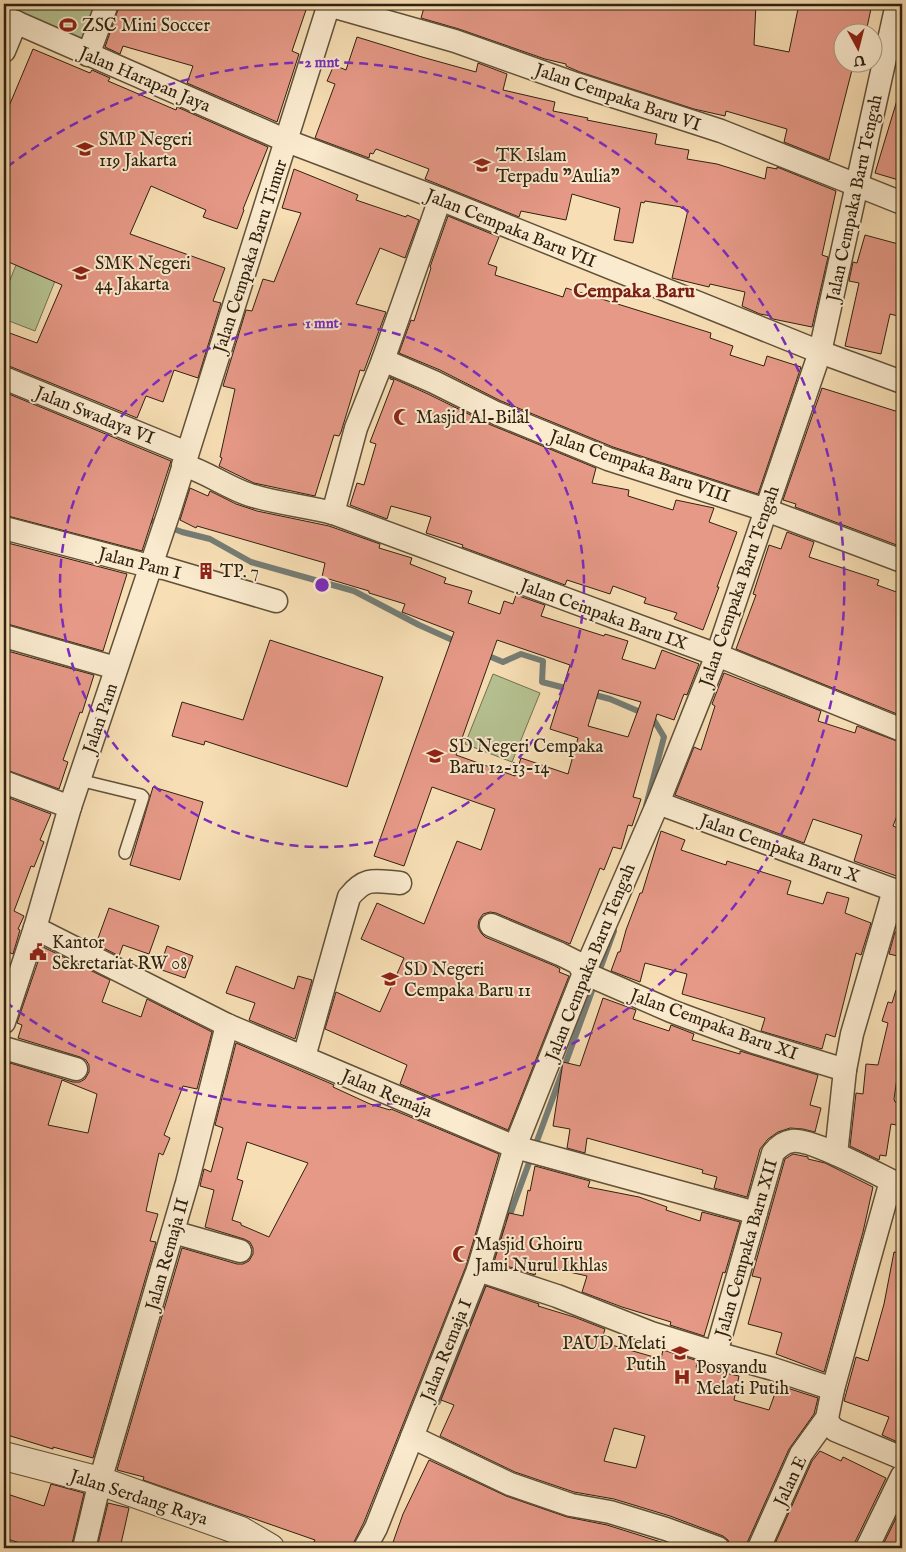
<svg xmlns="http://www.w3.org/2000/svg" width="906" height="1552" viewBox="0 0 906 1552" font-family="'IM FELL English',serif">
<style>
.grass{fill:#b6c292;stroke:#727251}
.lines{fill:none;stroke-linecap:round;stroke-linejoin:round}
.stream{stroke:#757d75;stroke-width:6}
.building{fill:#e69987;stroke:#2f2210;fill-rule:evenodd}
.service-casing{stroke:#615139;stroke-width:14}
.minor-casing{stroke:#615139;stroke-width:25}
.tertiary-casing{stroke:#615139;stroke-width:30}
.service{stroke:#faeace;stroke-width:11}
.minor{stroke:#faeace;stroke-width:22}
.tertiary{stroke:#faeace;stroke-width:28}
.ring{fill:none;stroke:#7b2cbf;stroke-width:2.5;stroke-dasharray:9 6}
.labels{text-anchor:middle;stroke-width:4;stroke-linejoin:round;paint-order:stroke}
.poi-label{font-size:18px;fill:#2f2210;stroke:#faeace;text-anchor:start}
.street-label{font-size:18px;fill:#2f2210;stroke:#faeace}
.quarter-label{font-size:20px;font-weight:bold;fill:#7a1f14;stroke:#faeace}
.centre{fill:#7b2cbf;stroke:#faeace;stroke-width:2.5}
.ring-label{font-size:15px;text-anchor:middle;font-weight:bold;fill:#7b2cbf;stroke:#faeace;stroke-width:4;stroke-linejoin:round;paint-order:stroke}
</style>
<rect width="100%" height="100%" fill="#f7deb4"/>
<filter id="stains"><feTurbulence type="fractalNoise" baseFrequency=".004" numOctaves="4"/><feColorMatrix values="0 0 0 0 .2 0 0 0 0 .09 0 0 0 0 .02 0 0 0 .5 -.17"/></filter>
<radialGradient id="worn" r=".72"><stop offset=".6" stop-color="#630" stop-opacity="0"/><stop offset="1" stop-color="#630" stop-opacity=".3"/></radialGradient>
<g class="grass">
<polygon points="4,4 99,4 86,42 4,8"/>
<polygon points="16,265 55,281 35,331 4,319 4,295"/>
<polygon points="493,674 540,693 512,762 465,744"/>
</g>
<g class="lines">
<g class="stream">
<polyline points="144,518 182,532 210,539 251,562 354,591 419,625 459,643"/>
<polyline points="484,654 503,662 521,654 543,661 542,682 569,689"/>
<polyline points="591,694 610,699 652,717 664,737 646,806"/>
<polyline points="508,1220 614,931"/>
<polyline points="490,1269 504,1229"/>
<polyline points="438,1402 461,1346 485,1283"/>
</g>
</g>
<g class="building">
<polygon points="120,4 308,4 292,51 299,54 277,122 187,83 193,66 123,46 120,54 105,47"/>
<polygon points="425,4 756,4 754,45 789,52 799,4 872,4 866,32 844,32 844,62 854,62 829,160 784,142 787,129 726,111 725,116 694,109 580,72 566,66 566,64 545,59 459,29 421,18"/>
<polygon points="357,37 422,57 476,72 478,63 507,74 503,90 555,102 553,111 588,118 587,120 657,134 655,144 689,150 687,159 717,164 765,179 767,167 777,169 777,167 836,191 822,255 828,257 812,327 773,319 771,318 771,316 760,314 742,306 745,292 710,284 709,287 672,278 688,210 681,208 681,207 645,201 644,203 641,202 633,243 614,240 620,208 572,194 566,220 521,211 519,217 425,179 429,169 376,149 373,154 370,153 369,158 315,138 335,84 327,81 334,65 346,70"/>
<polygon points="33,49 90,73 92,70 110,78 108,81 176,110 177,107 268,147 243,209 244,210 237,229 203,217 206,210 151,186 130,234 225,268 213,301 221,303 198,378 174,370 163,402 146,396 137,418 9,366 4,365 4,331 37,343 62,285 4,260 4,118"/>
<polygon points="898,97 902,98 902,181 875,173"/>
<polygon points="294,169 358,195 356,200 406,217 407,215 419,220 405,258 380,248 356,304 386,312 364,371 360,370 341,432 339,436 334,435 315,496 254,483 219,466 222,458 220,457 235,389 223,386 246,310 252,311 263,279 274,282 301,213 282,208"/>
<polygon points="448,216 499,237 488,264 497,267 495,275 563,297 566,288 711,333 710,338 733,346 730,355 764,366 767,356 801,367 758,494 613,447 501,401 440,370 399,353 411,320 414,321 431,268 430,267"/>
<polygon points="865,235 902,245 902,317 890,314 881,354 845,346 859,283 849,281 853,262 857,263"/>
<polygon points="390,377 428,394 491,425 596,468 592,483 629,490 628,496 673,510 676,500 714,508 709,522 737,532 717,587 719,587 703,630 674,619 677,613 644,603 646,598 613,586 610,594 567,580 565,585 462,547 463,545 426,533 431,517 391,506 387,519 350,505 357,483 364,485 376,444 370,442 394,380 390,379"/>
<polygon points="822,388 902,413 902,547 795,507 796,504 783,500"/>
<polygon points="4,392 171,461 142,551 4,515"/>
<path d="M190 488 208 496 210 491 236 504 257 511 329 526 380 544 379 548 412 558 410 564 446 578 444 583 472 591 468 603 500 614 504 601 513 604 516 595 545 605 541 616 604 636 605 634 628 641 622 659 655 669 662 650 699 664 687 695 684 694 674 720 657 714 633 797 641 799 632 826 628 825 621 849 613 847 604 870 600 868 570 944 496 913 490 912 483 914 479 920 478 927 481 933 485 937 555 966 560 969 559 972 569 976 508 1130 400 1084 407 1065 325 1029 336 992 380 1012 404 958 361 939 377 903 424 924 457 841 481 850 495 809 432 787 404 866 374 856 454 632 402 612 405 604 369 593V591L322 577 325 563 197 526 196 528 180 520ZM497 640 570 665 550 729 578 738 568 774 521 758 515 776 456 755ZM599 690 641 702 628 737 588 726Z"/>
<polygon points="787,532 814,542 809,557 879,580 877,585 902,594 902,716 736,649 756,595 753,594 769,545 781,549"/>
<polygon points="4,542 127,574 103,651 4,623"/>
<polygon points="270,640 383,677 347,787 205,741 204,745 172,736 182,702 243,720"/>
<polygon points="4,650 94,675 82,713 80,712 63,760 68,762 59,789 4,769"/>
<polygon points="724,673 821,711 818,721 855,733 857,726 902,743 902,803 893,826 902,830 902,878 854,861 862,835 813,819 804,843 675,795 694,747 701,750 715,706 712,704"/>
<polygon points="153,787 203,802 180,880 130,865"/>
<polygon points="4,796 51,814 40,840 44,842 34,867 31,866 14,911 24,916 18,929 20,930 13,954 8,952 4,962"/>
<polygon points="661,831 685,840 681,850 726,865 727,861 791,881 787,894 823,904 827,892 849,898 845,913 871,923 861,955 856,953 835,1037 826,1034 822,1049 761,1031 765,1018 682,994 687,974 645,963 640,982 611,971 618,952 620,952 626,930 640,893 642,893"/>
<polygon points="109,908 159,926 149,954 123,945 119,956 96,944"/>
<polygon points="895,932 902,934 902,957 889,954"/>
<polygon points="167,946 193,956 185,978 159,969"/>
<path d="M43 947 110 980 102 1002 141 1017 147 999 212 1032 197 1089 183 1086 164 1135 170 1138 163 1155 159 1153 146 1211 158 1214 150 1241 156 1242 93 1458 53 1447V1449L4 1434V1294L7 1279H4V1083L10 1063 73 1082H80L85 1079 89 1072V1065L86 1060 80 1057 18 1038 22 1025 17 1023ZM62 1080 97 1094 88 1133 48 1125Z"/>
<polygon points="236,966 294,989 298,976 312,980 295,1039 249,1020 255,1003 226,993"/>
<polygon points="896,990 902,991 902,1065 899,1064 894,1099 895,1102 902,1103 902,1126 891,1124 886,1156 880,1155 879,1160 850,1146 856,1093 863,1094 866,1064 878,1065 888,1023 882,1021 888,1002 892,1003"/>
<polygon points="603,998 636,1010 633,1019 669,1031 671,1025 694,1034 692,1040 740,1054 740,1051 818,1075 810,1105 821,1108 815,1132 803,1129 790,1128 778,1132 768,1139 760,1149 747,1197 714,1188 717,1177 702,1173 703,1170 587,1138 585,1153 567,1148 570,1129 553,1126 563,1062 580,1066"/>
<path d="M236 1043 334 1085 333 1087 370 1104 390 1110 391 1109 499 1154 466 1266 364 1522 354 1542 352 1548H311L315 1540 143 1480 144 1477 117 1470 182 1248 237 1264H243L249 1261 253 1254V1248L250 1242 244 1239 205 1227 214 1190 200 1186 204 1169 211 1172 223 1128 215 1125ZM247 1142 308 1163 269 1237 241 1225V1223L232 1220 243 1181 237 1179Z"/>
<polygon points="793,1154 808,1157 808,1159 825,1163 873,1187 863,1232 824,1372 776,1354 782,1333 748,1324 761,1278 752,1276 785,1159"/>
<polygon points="535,1166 590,1181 588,1187 639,1197 667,1207 666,1210 700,1221 702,1212 740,1222 725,1273 723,1272 704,1336 670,1325 671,1322 622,1307 582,1292 587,1276 538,1265 535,1275 494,1262 509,1213 523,1216 528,1190 530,1191"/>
<polygon points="894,1252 902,1253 902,1444 882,1435 889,1417 844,1401 856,1357 868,1361 884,1304"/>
<path d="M486 1286 539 1304 538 1306 574 1317 605 1329 601 1342 661 1359 663 1350 698 1361 696 1367 739 1376 734 1400 769 1410 778 1385 818 1398 814 1414 789 1449 747 1543 746 1548H731L728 1540 723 1536 670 1516 614 1499 574 1492 515 1472 440 1436 454 1405 441 1400ZM614 1428 645 1436 636 1468 604 1461Z"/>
<polygon points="820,1451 841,1461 843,1457 886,1478 855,1542 854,1548 773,1548 812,1461"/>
<polygon points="429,1460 506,1496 567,1517 607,1525 680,1548 522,1548 505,1543 504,1548 391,1548 403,1514"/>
<polygon points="51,1484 84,1493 71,1548 36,1548 4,1538 4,1493 44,1506"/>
<polygon points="108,1503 129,1508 120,1548 97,1548"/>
<polygon points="902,1506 902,1548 884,1548 882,1547"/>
</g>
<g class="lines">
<g class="service-casing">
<polyline id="service" points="79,780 141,795 143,797 125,853"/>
</g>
<g class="minor-casing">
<g id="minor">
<polyline points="328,5 455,41 576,84 721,131 902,203"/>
<polyline points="4,17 287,141 440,199 820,352 902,382"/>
<polyline points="4,51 16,22"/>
<polyline points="88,55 107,4"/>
<polyline points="440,199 383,360 356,428 333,513 717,655 902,730"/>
<polyline points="383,360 434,382 496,413 608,459 766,510 902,561"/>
<polyline points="4,378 187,453"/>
<path d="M183 465C207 472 226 487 250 495 276 503 305 506 333 513"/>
<polyline points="4,528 149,566 164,568 276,601"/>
<polyline points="4,636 116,668"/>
<polyline points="4,782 70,807"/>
<polyline points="658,803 902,893"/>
<polyline points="491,925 560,954 578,963 584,973 671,1011 754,1042 845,1070"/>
<polyline points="35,928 227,1025 515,1147 756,1213"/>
<polyline points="4,1022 35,928 70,807 170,509 329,4"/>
<polyline points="4,1048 76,1069"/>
<path d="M304 1057 349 897C366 876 375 881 400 883"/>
<polyline points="836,1154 845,1070 852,1034 894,890"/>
<polyline points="173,1232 240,1251"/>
<polyline points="478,1270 557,1296 651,1333 716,1353 773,1369 833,1389"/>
<path d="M716 1353 773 1153C778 1147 784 1142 792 1141 812 1138 880 1176 902 1186"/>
<polyline points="827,1418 829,1424 835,1430 902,1458"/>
<polyline points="412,1437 510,1484 571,1505 610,1512 666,1529 718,1548"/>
<polyline points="84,1548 100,1481 187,1183 227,1025"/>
<polyline points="365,1548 376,1528 478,1270 515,1147 584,973 658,803 717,655 766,510 820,352 897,4"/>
<polyline points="759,1548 801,1454 827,1418 833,1389 891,1181"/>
<polyline points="867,1548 902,1476"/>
</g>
</g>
<g class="tertiary-casing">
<polyline id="tertiary" points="4,1456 100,1481 241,1531 270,1548"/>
</g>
<use href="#service" class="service"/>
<use href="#minor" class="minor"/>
<use href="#tertiary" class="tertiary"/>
</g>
<g class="ring">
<circle cx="322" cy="585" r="262"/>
<path d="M7 167A523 523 0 1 1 7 1003"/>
</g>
<defs>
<g id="stadium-bare" transform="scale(1.35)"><path d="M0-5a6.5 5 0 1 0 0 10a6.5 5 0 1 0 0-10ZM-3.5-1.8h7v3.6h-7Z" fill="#8f2418" stroke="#faeace" stroke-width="2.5" paint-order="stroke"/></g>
<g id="school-bare" transform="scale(1.35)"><path d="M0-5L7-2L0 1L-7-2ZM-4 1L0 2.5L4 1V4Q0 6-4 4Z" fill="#8f2418" stroke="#faeace" stroke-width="2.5" paint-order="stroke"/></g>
<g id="mosque-bare" transform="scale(1.35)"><path d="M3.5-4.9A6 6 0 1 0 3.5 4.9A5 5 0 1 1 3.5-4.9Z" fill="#8f2418" stroke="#faeace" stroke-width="2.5" paint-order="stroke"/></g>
<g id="building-bare" transform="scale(1.35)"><path d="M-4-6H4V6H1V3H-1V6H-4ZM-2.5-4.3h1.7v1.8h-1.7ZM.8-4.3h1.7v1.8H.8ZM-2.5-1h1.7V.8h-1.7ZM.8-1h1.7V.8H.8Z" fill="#8f2418" stroke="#faeace" stroke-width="2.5" paint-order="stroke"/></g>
<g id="civic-bare" transform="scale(1.35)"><path d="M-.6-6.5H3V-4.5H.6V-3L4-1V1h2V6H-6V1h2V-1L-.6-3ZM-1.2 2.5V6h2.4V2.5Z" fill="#8f2418" stroke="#faeace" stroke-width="2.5" paint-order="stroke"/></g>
<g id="hospital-bare" transform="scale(1.35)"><path d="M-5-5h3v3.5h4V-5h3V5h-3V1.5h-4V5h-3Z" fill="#8f2418" stroke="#faeace" stroke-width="2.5" paint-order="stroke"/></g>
</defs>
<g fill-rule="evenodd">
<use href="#stadium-bare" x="68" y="25"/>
<use href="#school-bare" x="85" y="149"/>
<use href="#school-bare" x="482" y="165"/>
<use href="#school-bare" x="81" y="273"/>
<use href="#mosque-bare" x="402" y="417"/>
<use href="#building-bare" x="206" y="571"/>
<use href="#school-bare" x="435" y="756"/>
<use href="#civic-bare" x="38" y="952"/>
<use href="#school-bare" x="390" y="979"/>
<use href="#mosque-bare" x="461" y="1254"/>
<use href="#school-bare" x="680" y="1353"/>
<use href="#hospital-bare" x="682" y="1377"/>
</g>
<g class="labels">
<g class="poi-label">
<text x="82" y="31">ZSC Mini Soccer</text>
<text x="99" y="145">SMP Negeri<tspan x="99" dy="21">119 Jakarta</tspan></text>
<text x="496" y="161">TK Islam<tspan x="496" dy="21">Terpadu "Aulia"</tspan></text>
<text x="95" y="269">SMK Negeri<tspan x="95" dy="21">44 Jakarta</tspan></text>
<text x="416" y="423">Masjid Al-Bilal</text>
<text x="220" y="577">TP. 7</text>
<text x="449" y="752">SD Negeri Cempaka<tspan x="449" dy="21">Baru 12-13-14</tspan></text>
<text x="52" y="948">Kantor<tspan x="52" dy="21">Sekretariat RW 08</tspan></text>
<text x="404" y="975">SD Negeri<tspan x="404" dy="21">Cempaka Baru 11</tspan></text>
<text x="475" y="1250">Masjid Ghoiru<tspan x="475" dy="21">Jami Nurul Ikhlas</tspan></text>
<text x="666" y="1349" text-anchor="end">PAUD Melati<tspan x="666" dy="21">Putih</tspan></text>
<text x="696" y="1373">Posyandu<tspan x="696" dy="21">Melati Putih</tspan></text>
</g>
<g class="street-label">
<text transform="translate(145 79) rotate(23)" y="6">Jalan Harapan Jaya</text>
<text transform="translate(618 97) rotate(19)" y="6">Jalan Cempaka Baru VI</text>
<text transform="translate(854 198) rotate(-78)" y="6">Jalan Cempaka Baru Tengah</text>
<text transform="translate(511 228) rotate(22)" y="6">Jalan Cempaka Baru VII</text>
<text transform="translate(250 256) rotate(-72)" y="6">Jalan Cempaka Baru Timur</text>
<text transform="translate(95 415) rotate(22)" y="6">Jalan Swadaya VI</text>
<text transform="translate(640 466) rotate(19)" y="6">Jalan Cempaka Baru VIII</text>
<text transform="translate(140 563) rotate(14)" y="6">Jalan Pam I</text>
<text transform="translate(739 586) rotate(-71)" y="6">Jalan Cempaka Baru Tengah</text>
<text transform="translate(604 614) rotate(20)" y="6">Jalan Cempaka Baru IX</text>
<text transform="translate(100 718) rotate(-71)" y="6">Jalan Pam</text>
<text transform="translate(780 848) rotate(20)" y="6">Jalan Cempaka Baru X</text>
<text transform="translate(590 962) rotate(-68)" y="6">Jalan Cempaka Baru Tengah</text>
<text transform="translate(714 1024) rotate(20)" y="6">Jalan Cempaka Baru XI</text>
<text transform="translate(387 1093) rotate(23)" y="6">Jalan Remaja</text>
<text transform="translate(746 1248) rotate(-74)" y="6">Jalan Cempaka Baru XII</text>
<text transform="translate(167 1254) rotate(-74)" y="6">Jalan Remaja II</text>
<text transform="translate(446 1350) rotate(-68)" y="6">Jalan Remaja I</text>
<text transform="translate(790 1481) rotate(-65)" y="6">Jalan E</text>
<text transform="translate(139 1497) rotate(18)" y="6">Jalan Serdang Raya</text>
</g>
<g class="quarter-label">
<text x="634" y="297">Cempaka Baru</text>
</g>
</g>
<circle cx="322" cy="585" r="8" class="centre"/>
<g class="ring-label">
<text x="322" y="67">2 mnt</text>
<text x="322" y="328">1 mnt</text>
</g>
<rect width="906" height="1552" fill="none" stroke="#f7deb4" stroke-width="20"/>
<rect x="5" y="5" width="896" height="1542" fill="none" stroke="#2f2210" stroke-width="2.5"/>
<rect x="10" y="10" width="886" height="1532" fill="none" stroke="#2f2210"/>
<g transform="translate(858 48) rotate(173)"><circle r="24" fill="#faeace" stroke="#a99a82"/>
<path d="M0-4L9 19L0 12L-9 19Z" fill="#8f2418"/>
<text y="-8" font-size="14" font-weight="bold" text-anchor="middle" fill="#2f2210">U</text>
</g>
<rect width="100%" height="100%" filter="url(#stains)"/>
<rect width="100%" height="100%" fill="url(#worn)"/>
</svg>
